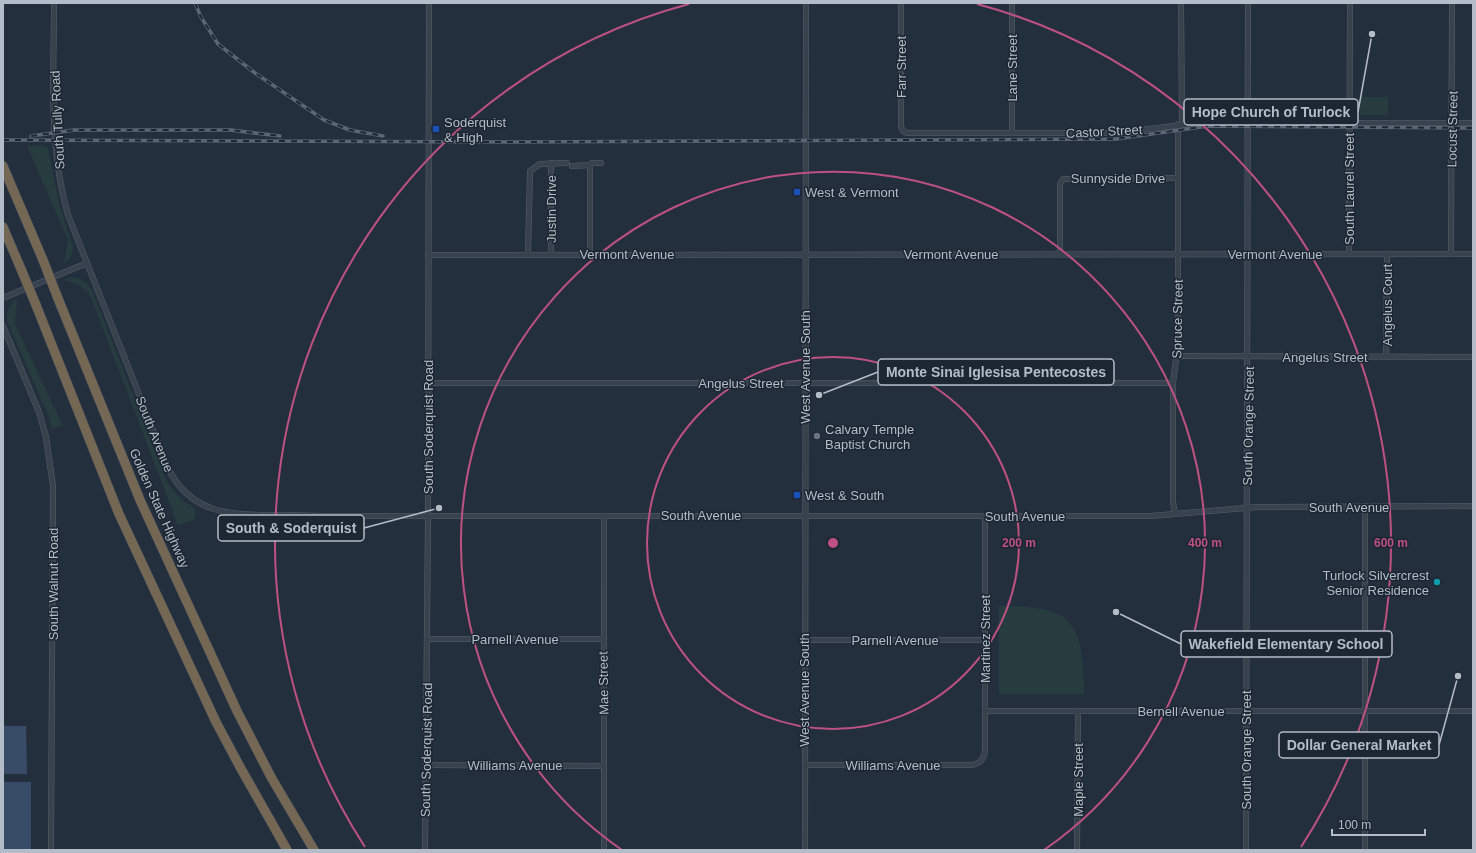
<svg xmlns="http://www.w3.org/2000/svg" width="1476" height="853" viewBox="0 0 1476 853" font-family="Helvetica,sans-serif">
<style>
.green{fill:#263c3f}
.water{fill:#394c67}
.lines{fill:none;stroke-linecap:round;stroke-linejoin:round}
.minor-casing{stroke:#565f6c;stroke-width:6}
.motorway-casing{stroke:#434c59;stroke-width:10}
.minor{stroke:#38414e;stroke-width:5}
.motorway{stroke:#746855;stroke-width:9}
.rail-casing{stroke:#5a6575;stroke-width:3.5}
.rail{stroke:#1d2633;stroke-width:2;stroke-dasharray:6;stroke-linecap:butt}
.motorway-bridge-casing{stroke:#434c59;stroke-width:10;stroke-linecap:butt}
.motorway-bridge{stroke:#746855;stroke-width:9}
.ring{fill:none;stroke:#bd5182;stroke-width:2}
.transit-dot{fill:#1a4fb4;stroke:#1d2633;stroke-width:1.5}
.worship-dot{fill:#6b7280;stroke:#1d2633;stroke-width:1.5}
.culture-dot{fill:#0f9aa8;stroke:#1d2633;stroke-width:1.5}
.labels{text-anchor:middle;stroke-width:3;stroke-linejoin:round;paint-order:stroke}
.street-label{font-size:13px;fill:#b4bcc9;stroke:#1d2633}
.poi-label{font-size:13px;fill:#b4bcc9;stroke:#1d2633;text-anchor:start}
.centre{fill:#bd5182;stroke:#1d2633;stroke-width:2}
.ring-label{font-size:12px;text-anchor:middle;font-weight:bold;fill:#bd5182;stroke:#1d2633;stroke-width:3;stroke-linejoin:round;paint-order:stroke}
.leader{fill:none;stroke:#b4bcc9;stroke-width:1.5}
.callout-dot{fill:#b4bcc9;stroke:#1d2633;stroke-width:1.5}
.callout{fill:#1d2633;stroke:#b4bcc9;stroke-width:1.5}
.callout-label{font-size:14px;text-anchor:middle;font-weight:bold;fill:#b4bcc9}
</style>
<rect width="100%" height="100%" fill="#242f3e"/>
<g class="green">
<rect x="1360" y="97" width="28" height="18"/>
<polygon points="27,146 45,146 48,148 59,203 73,247 71,257 64,264 68,240"/>
<path d="M70 277C81 279 86 281 92 290L168 484 182 500 196 509 194 520 178 525 90 295 78 284 63 280Z"/>
<path d="M17 298 15 324 63 426 52 429 49 417 9 326C5 314 8 307 17 298Z"/>
<path d="M999 606C1074 605 1083 622 1084 694H999Z"/>
</g>
<g class="water">
<polygon points="3,726 26,726 27,774 3,774"/>
<rect x="3" y="782" width="28" height="68"/>
</g>
<g class="lines">
<g class="minor-casing">
<g id="minor">
<path d="M54 3C54 74 48 146 68 215L169 470C192 514 230 515 274 515 293 515 312 516 332 516H1151L1257 507 1473 506"/>
<polyline points="901,3 901,127 903,131 907,133 1114,133 1200,123 1473,123"/>
<polyline points="1181,3 1182,124"/>
<polyline points="1012,133 1012,3"/>
<polyline points="572,166 590,165"/>
<polyline points="528,254 530,171 540,164 567,163"/>
<polyline points="551,254 551,163"/>
<polyline points="590,254 590,165 592,163 601,163"/>
<polyline points="1060,254 1060,184 1063,179 1178,178"/>
<polyline points="1349,254 1350,3"/>
<polyline points="1451,254 1452,3"/>
<polyline points="428,255 1473,254"/>
<polyline points="3,298 87,263"/>
<polyline points="3,326 39,412 46,437 53,486 51,850"/>
<polyline points="1177,356 1473,357"/>
<polyline points="1386,356 1387,254"/>
<polyline points="428,383 1173,383"/>
<polyline points="1175,514 1173,502 1173,383 1178,343 1178,124"/>
<polyline points="427,639 602,639"/>
<polyline points="804,640 985,640"/>
<polyline points="985,711 1473,711"/>
<polyline points="426,765 603,766"/>
<path d="M805 765H971C979 764 984 760 985 751V516"/>
<polyline points="425,850 428,516 429,3"/>
<path d="M604 850C603 738 603 627 604 516"/>
<polyline points="805,850 806,3"/>
<polyline points="1077,850 1078,711"/>
<polyline points="1246,850 1248,3"/>
<polyline points="1365,850 1365,506"/>
</g>
</g>
<g class="motorway-casing">
<g id="motorway">
<polyline points="3,166 43,260"/>
<polyline points="3,227 21,269"/>
<polyline points="57,296 140,500 237,711 271,777 314,850"/>
<polyline points="36,305 119,514 216,722 240,767 287,850"/>
</g>
</g>
<use href="#minor" class="minor"/>
<use href="#motorway" class="motorway"/>
<g class="rail-casing">
<g id="rail">
<polyline points="195,3 201,17 218,44 255,73 324,120 350,130 383,136"/>
<polyline points="31,136 74,130 230,130 280,136"/>
<polyline points="3,140 513,142 1116,139 1208,126 1473,128"/>
</g>
</g>
<use href="#rail" class="rail"/>
<g class="motorway-bridge-casing">
<g id="motorway-bridge">
<polyline points="43,260 57,296"/>
<polyline points="21,269 36,305"/>
</g>
</g>
<use href="#motorway-bridge" class="motorway-bridge"/>
</g>
<g class="ring">
<circle cx="833" cy="543" r="186"/>
<path d="M622 850A372 372 0 1 1 1044 850"/>
<path d="M365 847A558 558 0 0 1 689 4M977 4A558 558 0 0 1 1301 847"/>
</g>
<g class="transit-dot">
<rect x="432" y="125" width="8" height="8" rx="2"/>
<rect x="793" y="188" width="8" height="8" rx="2"/>
<rect x="793" y="491" width="8" height="8" rx="2"/>
</g>
<circle class="worship-dot" cx="817" cy="436" r="4"/>
<circle class="culture-dot" cx="1437" cy="582" r="4"/>
<g class="labels">
<g class="street-label">
<text transform="translate(901 67) rotate(-90)" y="5">Farr Street</text>
<text transform="translate(1012 68) rotate(-90)" y="5">Lane Street</text>
<text transform="translate(57 120) rotate(-93)" y="5">South Tully Road</text>
<text transform="translate(1452 129) rotate(-89)" y="5">Locust Street</text>
<text transform="translate(1104 131) rotate(-3)" y="5">Castor Street</text>
<text x="1118" y="183">Sunnyside Drive</text>
<text transform="translate(1349 189) rotate(-90)" y="5">South Laurel Street</text>
<text transform="translate(551 209) rotate(-90)" y="5">Justin Drive</text>
<text x="627" y="259">Vermont Avenue</text>
<text x="951" y="259">Vermont Avenue</text>
<text x="1275" y="259">Vermont Avenue</text>
<text transform="translate(1387 305) rotate(-90)" y="5">Angelus Court</text>
<text transform="translate(1177 319) rotate(-89)" y="5">Spruce Street</text>
<text x="1325" y="362">Angelus Street</text>
<text transform="translate(805 367) rotate(-90)" y="5">West Avenue South</text>
<text x="741" y="388">Angelus Street</text>
<text transform="translate(1248 426) rotate(-89)" y="5">South Orange Street</text>
<text transform="translate(428 427) rotate(-90)" y="5">South Soderquist Road</text>
<text transform="translate(155 434) rotate(68)" y="5">South Avenue</text>
<text x="1349" y="512">South Avenue</text>
<text transform="translate(160 508) rotate(66)" y="5">Golden State Highway</text>
<text x="701" y="520">South Avenue</text>
<text x="1025" y="521">South Avenue</text>
<text transform="translate(53 584) rotate(-90)" y="5">South Walnut Road</text>
<text x="515" y="644">Parnell Avenue</text>
<text transform="translate(985 639) rotate(-90)" y="5">Martinez Street</text>
<text x="895" y="645">Parnell Avenue</text>
<text transform="translate(603 683) rotate(-91)" y="5">Mae Street</text>
<text transform="translate(804 690) rotate(-90)" y="5">West Avenue South</text>
<text x="1181" y="716">Bernell Avenue</text>
<text transform="translate(426 750) rotate(-89)" y="5">South Soderquist Road</text>
<text transform="translate(1246 750) rotate(-90)" y="5">South Orange Street</text>
<text x="515" y="770">Williams Avenue</text>
<text x="893" y="770">Williams Avenue</text>
<text transform="translate(1078 780) rotate(-90)" y="5">Maple Street</text>
</g>
<g class="poi-label">
<text x="444" y="127">Soderquist<tspan x="444" dy="15">&amp; High</tspan></text>
<text x="805" y="197">West &amp; Vermont</text>
<text x="825" y="434">Calvary Temple<tspan x="825" dy="15">Baptist Church</tspan></text>
<text x="805" y="500">West &amp; South</text>
<text x="1429" y="580" text-anchor="end">Turlock Silvercrest<tspan x="1429" dy="15">Senior Residence</tspan></text>
</g>
</g>
<circle cx="833" cy="543" r="6" class="centre"/>
<g class="ring-label">
<text x="1019" y="547">200 m</text>
<text x="1205" y="547">400 m</text>
<text x="1391" y="547">600 m</text>
</g>
<path class="leader" d="M1372 34L1358 112M819 395L878 372M439 508L364 528M1116 612L1181 644M1458 676L1439 745"/>
<g class="callout-dot">
<circle cx="1372" cy="34" r="4"/>
<circle cx="819" cy="395" r="4"/>
<circle cx="439" cy="508" r="4"/>
<circle cx="1116" cy="612" r="4"/>
<circle cx="1458" cy="676" r="4"/>
</g>
<g class="callout">
<rect x="1184" y="99" width="174" height="26" rx="4"/>
<rect x="878" y="359" width="236" height="26" rx="4"/>
<rect x="218" y="515" width="146" height="26" rx="4"/>
<rect x="1181" y="631" width="211" height="26" rx="4"/>
<rect x="1279" y="732" width="160" height="26" rx="4"/>
</g>
<g class="callout-label">
<text x="1271" y="117">Hope Church of Turlock</text>
<text x="996" y="377">Monte Sinai Iglesisa Pentecostes</text>
<text x="291" y="533">South &amp; Soderquist</text>
<text x="1286" y="649">Wakefield Elementary School</text>
<text x="1359" y="750">Dollar General Market</text>
</g>
<rect width="1476" height="853" fill="none" stroke="#b4bcc9" stroke-width="8"/>
<path d="M1332 829v6h93v-6" fill="none" stroke="#b4bcc9" stroke-width="2"/>
<text x="1338" y="829" font-size="12" fill="#b4bcc9" stroke="#1d2633" stroke-width="3" paint-order="stroke">100 m</text>
</svg>
